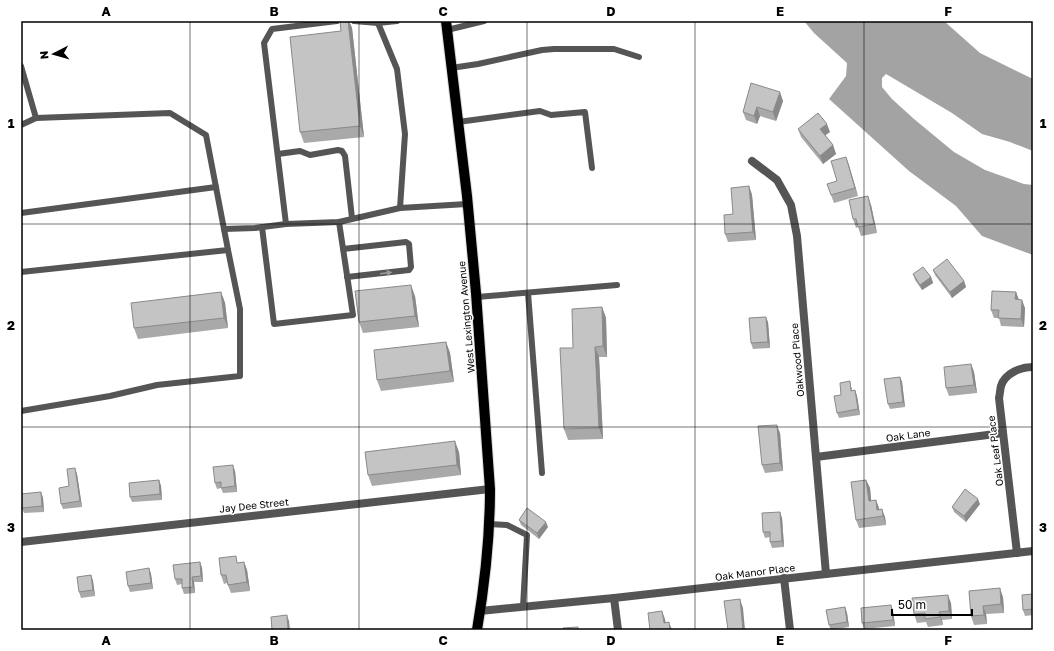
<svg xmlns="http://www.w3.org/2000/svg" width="1054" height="651" viewBox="0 0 1054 651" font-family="'Golos Text',sans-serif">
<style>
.water{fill:#a3a3a3}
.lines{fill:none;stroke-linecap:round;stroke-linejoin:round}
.primary-casing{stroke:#dbdbdb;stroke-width:12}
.lane{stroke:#555;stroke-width:6}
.street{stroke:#555;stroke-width:8}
.primary{stroke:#000;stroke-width:10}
.wall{fill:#a9a9a9}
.shaded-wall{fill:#898989}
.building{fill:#c4c4c4;stroke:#898989}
.oneway{fill:#999}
.grid{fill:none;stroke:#000;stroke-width:1;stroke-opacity:0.55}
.labels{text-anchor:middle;stroke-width:3;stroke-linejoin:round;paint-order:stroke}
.street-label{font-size:10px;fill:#000;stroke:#fff}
.neatline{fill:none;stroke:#000;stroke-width:1.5}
.grid-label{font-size:13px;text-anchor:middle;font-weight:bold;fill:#000}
</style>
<rect width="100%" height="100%" fill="#fff"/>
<polygon class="water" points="804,21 944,21 980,53 1033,79 1033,151 1010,142 982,134 952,113 886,74 882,78 882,87 892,99 914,119 954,152 985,170 1024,184 1033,185 1033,255 982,236 956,206 909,171 829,99 846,76 847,63 814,33"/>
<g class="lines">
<g class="primary-casing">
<path id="primary" d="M446 21 467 196 476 293 490 489C490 536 485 583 477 630"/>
</g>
<g class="lane">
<polyline points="354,21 378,23"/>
<polyline points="397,21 378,23 397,69 405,134 400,208 467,204"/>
<polyline points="447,30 484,21"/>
<polyline points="21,66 36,118 170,113 206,135 228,250 21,272"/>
<polyline points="451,68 478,64 542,50 554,49 614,49 639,57"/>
<polyline points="458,122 540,111 551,115 585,112 592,168"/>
<polyline points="21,125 36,118"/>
<polyline points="278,154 300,151 310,155 338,150 342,151 345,156 352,218"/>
<polyline points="21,213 216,187"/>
<polyline points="286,224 264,43 272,29 337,21"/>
<polyline points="262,227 274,324 353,315 339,222"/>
<polyline points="224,229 255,228 286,224 339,222 400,208"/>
<polyline points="343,249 406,242 409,244 411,267 409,270 347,277"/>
<polyline points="528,293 542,473"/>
<polyline points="477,297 617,285"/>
<polyline points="21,411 110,396 157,385 240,376 240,309 228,250"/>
<polyline points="489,524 507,525 527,535 523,607"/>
</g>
<g class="street">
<polyline points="752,161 777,180 791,205 797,236 826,574"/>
<polyline points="816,457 1003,433"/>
<polyline points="21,542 490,489"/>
<path d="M1017 553 999 398C1000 394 1000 390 1001 386 1005 373 1021 367 1033 367"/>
<polyline points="784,578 790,630"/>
<polyline points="614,598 618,630"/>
<polyline points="480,611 614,598 826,574 1033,551"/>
</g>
<use href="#primary" class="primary"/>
</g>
<g class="wall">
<polygon points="340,21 349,21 352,28 364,137 304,143 300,132 341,31"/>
<polygon points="751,83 783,101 776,121 760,116 757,124 746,120 743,112"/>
<polygon points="798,129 830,132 825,135 833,145 836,154 823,164 801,137"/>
<polygon points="846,157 858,196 834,203 831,195 837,181"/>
<polygon points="749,186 752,195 756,240 728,242 725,234 733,214"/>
<polygon points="871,205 877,233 861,236 858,227 856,228 853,219"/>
<polygon points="933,270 964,281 966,287 952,298 935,275"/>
<polygon points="913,274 931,277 933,283 922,290 915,280"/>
<polygon points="221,292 225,303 228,328 138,339 134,328"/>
<polygon points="1016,292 1018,299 1025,308 1024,327 1001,326 999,318 994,318 991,310"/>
<polygon points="415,296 419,327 363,333 359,322"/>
<polygon points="602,307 606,318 607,357 599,357 603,439 568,440 564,429 573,348"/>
<polygon points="768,322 770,348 753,349 751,343"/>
<polygon points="446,342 450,353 454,382 381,391 377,380"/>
<polygon points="971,364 974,372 977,393 949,396 946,388"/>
<polygon points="900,377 902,382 905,407 890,409 888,404"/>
<polygon points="852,387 852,391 855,390 857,396 860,415 839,418 837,413 841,395"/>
<polygon points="780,433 783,471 765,473 762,465"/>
<polygon points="459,452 461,475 372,486 368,475"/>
<polygon points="235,471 237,492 223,493 221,488 217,489 215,483"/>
<polygon points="77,474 82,507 63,509 61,504 69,486"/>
<polygon points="159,480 161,486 162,500 132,502 130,497"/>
<polygon points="866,480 870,488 871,501 876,500 879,509 885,517 886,525 859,528 856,520"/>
<polygon points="41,492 43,498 44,512 24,513 22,508"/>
<polygon points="980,504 966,522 954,512 952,507"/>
<polygon points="780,512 782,518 784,547 772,548 770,542 770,537 765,538 763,532"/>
<polygon points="519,520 548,527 539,539 521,525"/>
<polygon points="200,562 202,568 203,582 194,582 195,593 184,594 182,588 182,584 177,585 175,579"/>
<polygon points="244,562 247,570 250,591 231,593 227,583 224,584 221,575 238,563"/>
<polygon points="149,568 151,574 153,589 130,592 128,586"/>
<polygon points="91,575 93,581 95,596 81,598 79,592"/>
<polygon points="969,591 1003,597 1004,613 986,614 987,624 974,625 971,616"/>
<polygon points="1033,594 1033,615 1025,616 1023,610"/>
<polygon points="951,603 952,619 942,620 943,625 928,627 926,622 917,623 914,614"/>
<polygon points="891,605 893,611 895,626 864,629 862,623"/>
<polygon points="845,607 847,613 849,627 831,630 829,625"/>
</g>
<g class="shaded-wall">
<polygon points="348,21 349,21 352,28 364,137 360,126"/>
<polygon points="780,92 783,101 776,121 773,112"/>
<polygon points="757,107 760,116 757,124 754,116"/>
<polygon points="827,124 830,132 823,137 820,129"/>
<polygon points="833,145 836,154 823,164 820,156"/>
<polygon points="846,157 849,165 858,196 855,188"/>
<polygon points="749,186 752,195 756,240 753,232"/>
<polygon points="868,196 871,205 877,233 874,224"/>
<polygon points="931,277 933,283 922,290 920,285"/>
<polygon points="964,281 966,287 952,298 950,292"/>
<polygon points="411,285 415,296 419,327 415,316"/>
<polygon points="221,292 225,303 228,328 224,318"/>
<polygon points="1016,292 1019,300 1015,299"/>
<polygon points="1022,300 1025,308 1024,327 1021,319"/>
<polygon points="602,307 606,318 607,357 603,346"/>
<polygon points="766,317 768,322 770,348 768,342"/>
<polygon points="446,342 450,353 454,382 450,371"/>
<polygon points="595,347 599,357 603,439 599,428"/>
<polygon points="971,364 974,372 977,393 974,385"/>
<polygon points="900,377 902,382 905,407 903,402"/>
<polygon points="855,390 857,396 860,415 858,409"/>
<polygon points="777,425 780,433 783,471 780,463"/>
<polygon points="455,441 459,452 461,475 457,465"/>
<polygon points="233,465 235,471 237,492 235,486"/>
<polygon points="75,468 77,474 82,507 80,501"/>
<polygon points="159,480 161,486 162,500 160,494"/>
<polygon points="866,480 870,488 872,509 869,501"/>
<polygon points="41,492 43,498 44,512 42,506"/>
<polygon points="978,499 980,504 966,522 964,516"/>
<polygon points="876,500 879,508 880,518 877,510"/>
<polygon points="882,509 885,517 886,525 883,516"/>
<polygon points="780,512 782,518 784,547 782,541"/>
<polygon points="546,522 548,527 539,539 537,533"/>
<polygon points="200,562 202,568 203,582 201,576"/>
<polygon points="244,562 247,570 250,591 247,582"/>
<polygon points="149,568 151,574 153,589 151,583"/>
<polygon points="91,575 93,581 95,596 93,590"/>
<polygon points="192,577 194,582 195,593 193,587"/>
<polygon points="1000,588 1003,597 1004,613 1001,604"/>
<polygon points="948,595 951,603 952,619 949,611"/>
<polygon points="740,599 743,608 745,630 743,630"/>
<polygon points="891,605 893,611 895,626 893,620"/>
<polygon points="983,606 986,614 987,624 984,615"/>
<polygon points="845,607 847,613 849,627 847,622"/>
<polygon points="662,611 665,619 667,630 664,623"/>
<polygon points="939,612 942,620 943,625 940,617"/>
<polygon points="287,615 289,621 290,630 288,630"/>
<polygon points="669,622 672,630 670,630"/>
</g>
<g class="building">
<polygon points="340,21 348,21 360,126 300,132 290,37 341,31"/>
<polygon points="751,83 780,92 773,112 757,107 754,116 743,112"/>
<polygon points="818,113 827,124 820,129 833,145 820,156 798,129"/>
<polygon points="846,157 855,188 831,195 827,184 837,181 831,161"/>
<polygon points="749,186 753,232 725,234 724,215 733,214 731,188"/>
<polygon points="868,196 874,224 858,227 856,219 853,219 849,200"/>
<polygon points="947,259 964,281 950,292 933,270"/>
<polygon points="923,267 931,277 920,285 913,274"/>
<polygon points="411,285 415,316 359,322 355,291"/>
<polygon points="992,291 1016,292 1015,299 1022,300 1021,319 998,318 999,310 991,310"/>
<polygon points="221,292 224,318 134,328 131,303"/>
<polygon points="602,307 603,346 595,347 599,428 564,429 560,348 573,348 572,309"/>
<polygon points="766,317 768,342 751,343 749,318"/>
<polygon points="446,342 450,371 377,380 374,350"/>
<polygon points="971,364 974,385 946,388 944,367"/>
<polygon points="900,377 903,402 888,404 884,379"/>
<polygon points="850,381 851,391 855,390 858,409 837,413 834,396 841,395 840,383"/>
<polygon points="777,425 780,463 762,465 758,426"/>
<polygon points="455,441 457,465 368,475 365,452"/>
<polygon points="233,465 235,486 221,488 221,482 215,483 213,467"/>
<polygon points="75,468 80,501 61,504 59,488 69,486 67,469"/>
<polygon points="159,480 160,494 130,497 129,483"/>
<polygon points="866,480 869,501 876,500 877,510 882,509 883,516 856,520 851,482"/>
<polygon points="965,489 978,499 964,516 952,507"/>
<polygon points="41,492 42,506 22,508 21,494"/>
<polygon points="527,508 546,522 537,533 519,520"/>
<polygon points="780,512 782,541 770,542 770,532 763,532 762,513"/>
<polygon points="236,556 237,563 244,562 247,582 228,585 226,575 221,575 219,558"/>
<polygon points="200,562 201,576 192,577 193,587 182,588 182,579 175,579 173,565"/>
<polygon points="149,568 151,583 128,586 126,572"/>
<polygon points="91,575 93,590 79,592 77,577"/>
<polygon points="1000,588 1001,604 983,606 984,615 971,616 969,591"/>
<polygon points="1033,594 1033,609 1023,610 1022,595"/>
<polygon points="948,595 949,611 939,612 940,617 925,619 925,613 914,614 912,598"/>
<polygon points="740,599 743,630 728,630 724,601"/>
<polygon points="891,605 893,620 862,623 861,608"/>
<polygon points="845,607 847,622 829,625 826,610"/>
<polygon points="662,611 664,623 669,622 670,630 650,630 648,613"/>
<polygon points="287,615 288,630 272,630 271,617"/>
<polygon points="578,627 578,630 563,630 563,628"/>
</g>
<defs><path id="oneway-solid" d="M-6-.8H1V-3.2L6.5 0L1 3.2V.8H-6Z"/></defs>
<use class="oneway" href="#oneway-solid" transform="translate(386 273) rotate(-7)"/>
<path class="grid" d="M190 21V630M359 21V630M527 21V630M695 21V630M864 21V630M21 224H1033M21 427H1033"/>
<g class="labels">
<g class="street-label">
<text transform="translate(466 317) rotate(-95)" y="4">West Lexington Avenue</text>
<text transform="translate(797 360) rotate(-95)" y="4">Oakwood Place</text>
<text transform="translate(908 435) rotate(-8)" y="4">Oak Lane</text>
<text transform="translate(995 451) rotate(-97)" y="4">Oak Leaf Place</text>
<text transform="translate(254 505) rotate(-6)" y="4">Jay Dee Street</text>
<text transform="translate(755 572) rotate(-7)" y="4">Oak Manor Place</text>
</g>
</g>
<rect width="1054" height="651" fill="none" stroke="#ffffff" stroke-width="44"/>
<g transform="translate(54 54) rotate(264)" stroke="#ffffff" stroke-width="3" paint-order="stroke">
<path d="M0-3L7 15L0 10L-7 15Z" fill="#000000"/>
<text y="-6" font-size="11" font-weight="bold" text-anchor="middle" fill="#000000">N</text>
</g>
<path d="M892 609v6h80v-6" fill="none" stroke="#000000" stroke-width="2"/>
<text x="898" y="609" font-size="12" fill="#000000" stroke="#ffffff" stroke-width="3" paint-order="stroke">50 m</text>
<rect x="22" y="22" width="1010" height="607" class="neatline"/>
<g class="grid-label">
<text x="106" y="16">A</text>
<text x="274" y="16">B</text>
<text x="443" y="16">C</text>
<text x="611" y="16">D</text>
<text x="780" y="16">E</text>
<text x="948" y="16">F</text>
<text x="11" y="128">1</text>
<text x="1043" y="128">1</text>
<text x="11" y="330">2</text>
<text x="1043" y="330">2</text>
<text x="11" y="532">3</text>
<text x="1043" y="532">3</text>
<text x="106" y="645">A</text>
<text x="274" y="645">B</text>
<text x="443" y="645">C</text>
<text x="611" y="645">D</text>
<text x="780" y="645">E</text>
<text x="948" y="645">F</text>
</g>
</svg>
